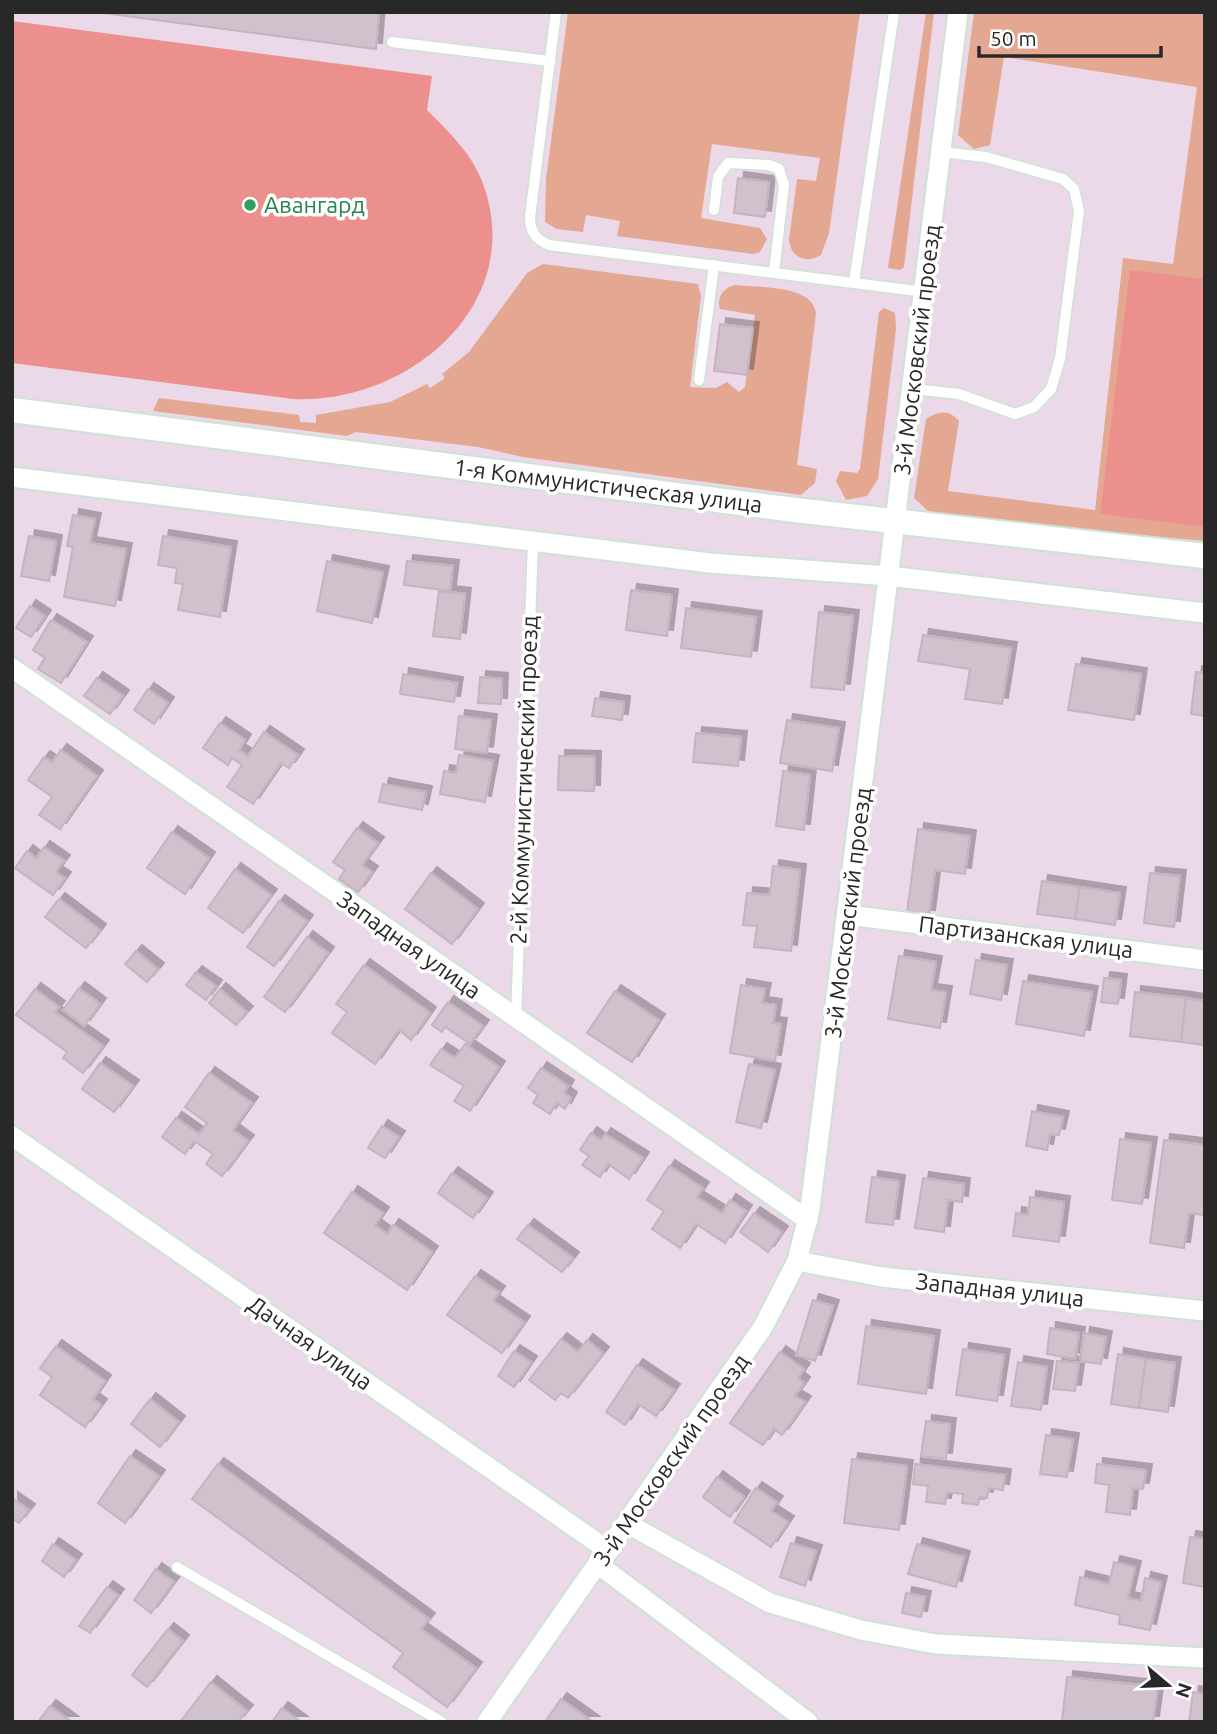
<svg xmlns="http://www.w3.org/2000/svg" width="1217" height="1734" viewBox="0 0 1217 1734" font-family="Ubuntu,sans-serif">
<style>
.green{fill:#e4a892}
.pitch{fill:#ec908d}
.building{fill:#d0c1cc;stroke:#c6b2c1;stroke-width:2;filter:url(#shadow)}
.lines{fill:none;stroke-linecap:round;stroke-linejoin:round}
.service-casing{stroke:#cee2d6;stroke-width:13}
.minor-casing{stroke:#cee2d6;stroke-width:23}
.tertiary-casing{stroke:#cee2d6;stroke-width:28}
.service{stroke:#fff;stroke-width:10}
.minor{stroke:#fff;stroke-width:19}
.tertiary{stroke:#fff;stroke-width:24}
.leisure-dot{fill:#2e9e5b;stroke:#fff;stroke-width:2.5}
.labels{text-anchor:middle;stroke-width:7;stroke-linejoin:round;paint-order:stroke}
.leisure-label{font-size:23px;fill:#27864d;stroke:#fff;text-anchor:start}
.street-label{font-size:23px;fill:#282828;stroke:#fff}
</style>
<defs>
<filter id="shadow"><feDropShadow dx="6" dy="-6" stdDeviation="0" flood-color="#0004"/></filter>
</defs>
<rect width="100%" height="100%" fill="#ebd8e8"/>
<g class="green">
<path d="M568 12H860L829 233 821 255C806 264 791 258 789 240L797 179 816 181 820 158 712 144 701 218 760 228 767 239 760 252 753 254 617 236 620 221 586 215 583 232 557 229 545 222 546 179Z"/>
<polygon points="926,12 934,12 904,267 900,270 888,268"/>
<path d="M974 12H1205V541L952 518 928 511 914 498 926 419C938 411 949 409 959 421L948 491 1095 510 1123 258 1173 264 1197 87 1004 57 990 145 974 149 958 135Z"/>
<path d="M543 264 698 284 701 296 690 387 716 388 727 382 739 392 745 387 755 315 720 309C716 298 724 287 735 285 757 288 814 284 816 314L797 465 817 469 815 483 801 495 523 457 478 447 356 432 347 436 153 411 159 398 299 415 300 422 316 423V415L390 402 427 384 430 388 445 378 442 374 469 352 527 273Z"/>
<polygon points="884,308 895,313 896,329 878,479 867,496 846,500 836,481 840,471 857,473 860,469 879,312"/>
</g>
<g class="pitch">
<path d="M12 21 432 76 427 110C448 131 471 153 482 181 529 303 409 404 294 399L12 363Z"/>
<polygon points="1130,270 1205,279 1205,527 1100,514"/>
</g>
<g class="building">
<polygon points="96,12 379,12 376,49"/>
<polygon points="738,178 769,182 765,217 734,213"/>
<polygon points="720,324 753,328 747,375 714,371"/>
<polygon points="73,515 95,519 90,543 126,549 115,606 64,597 73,547 67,546"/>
<polygon points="29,536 56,541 49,581 21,576"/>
<polygon points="163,536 231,547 220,617 178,610 183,584 175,583 177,568 158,565"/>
<polygon points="327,561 383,572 372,623 317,611"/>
<polygon points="407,561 453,566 450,591 404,585"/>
<polygon points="631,590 672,595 667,636 626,630"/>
<polygon points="439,591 465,594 460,639 433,636"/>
<polygon points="30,606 45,616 31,637 16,628"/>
<polygon points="686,608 756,617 751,657 681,648"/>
<polygon points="819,612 853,616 844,690 811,687"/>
<polygon points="51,620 87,642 61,683 38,669 45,658 33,650"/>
<polygon points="923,635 1011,648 1002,704 965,699 970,669 918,661"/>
<polygon points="1076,664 1141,674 1134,720 1068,710"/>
<polygon points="1196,672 1205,673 1205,716 1191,714"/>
<polygon points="403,674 457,683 454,702 400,694"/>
<polygon points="480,677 502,679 501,704 478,703"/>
<polygon points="97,678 123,696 110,714 84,696"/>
<polygon points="148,689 168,703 154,724 134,710"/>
<polygon points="595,698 624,702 622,720 592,716"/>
<polygon points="459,716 491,720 487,753 455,749"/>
<polygon points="787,720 839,728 832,771 780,763"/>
<polygon points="220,723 245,740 239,750 248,756 264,732 298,755 289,768 281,763 253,804 227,787 242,765 232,758 228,765 203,748"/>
<polygon points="696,733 741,737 738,766 693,762"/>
<polygon points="61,750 97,776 60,829 39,815 52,797 28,780 44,757 52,762"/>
<polygon points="459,755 493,761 485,802 440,794 444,771 456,773"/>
<polygon points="559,756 595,757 594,791 558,790"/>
<polygon points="783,771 810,775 804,830 776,826"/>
<polygon points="383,784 426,792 422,810 379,802"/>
<polygon points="357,828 378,843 362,865 372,872 358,892 339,879 345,870 333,862"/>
<polygon points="918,829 970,836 965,874 935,870 929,916 907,913"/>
<polygon points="172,832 209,858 185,894 147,868"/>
<polygon points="44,847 64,861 56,872 65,878 53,895 15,868 27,851 36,858"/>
<polygon points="773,866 800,870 791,951 754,947 757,926 743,925 747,893 770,895"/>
<polygon points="235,869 271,895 243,933 208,908"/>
<polygon points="431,873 478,909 452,944 405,909"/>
<polygon points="1150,873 1180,876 1174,927 1144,923"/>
<polygon points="1042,881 1080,887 1075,919 1037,914"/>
<polygon points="1080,887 1120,893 1115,925 1075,919"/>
<polygon points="59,899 100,930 86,948 45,917"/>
<polygon points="279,901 307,921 274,966 247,947"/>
<polygon points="307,937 328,953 285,1012 264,997"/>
<polygon points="136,951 158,969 147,982 125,964"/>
<polygon points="899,956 936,962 931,990 946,992 940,1028 888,1019"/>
<polygon points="976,960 1007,965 1001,1000 970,994"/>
<polygon points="364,965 430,1013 411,1040 399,1030 375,1064 332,1033 347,1012 336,1004"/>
<polygon points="196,972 216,986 206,1000 186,985"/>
<polygon points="1104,978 1121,980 1118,1004 1101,1002"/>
<polygon points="1023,981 1092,992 1084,1036 1016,1024"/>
<polygon points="741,985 765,989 762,1003 776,1005 773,1023 781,1024 775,1061 730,1053"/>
<polygon points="79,988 100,1004 84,1026 63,1010"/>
<polygon points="35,989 59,1007 55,1012 103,1046 83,1073 63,1058 67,1052 16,1015"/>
<polygon points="220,989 247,1012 236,1025 209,1003"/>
<polygon points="615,991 659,1020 632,1062 587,1033"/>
<polygon points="1135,992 1186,998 1181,1042 1130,1036"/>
<polygon points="1186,998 1205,1001 1205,1045 1181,1042"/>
<polygon points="448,1002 483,1026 470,1044 445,1027 442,1032 432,1025"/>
<polygon points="465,1044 499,1067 470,1111 454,1101 464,1086 430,1065 441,1049 455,1058"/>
<polygon points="100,1063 133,1086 114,1112 82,1089"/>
<polygon points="749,1064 775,1070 761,1128 736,1122"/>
<polygon points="541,1068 568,1086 564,1093 571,1098 565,1109 557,1103 550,1114 533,1103 538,1095 528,1088"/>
<polygon points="209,1073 252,1103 233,1130 248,1141 222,1176 206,1164 213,1154 194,1141 185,1154 162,1137 176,1118 199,1134 207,1123 185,1107"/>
<polygon points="1032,1111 1063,1117 1059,1135 1050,1134 1047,1150 1026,1146"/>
<polygon points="382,1126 399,1137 385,1158 368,1148"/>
<polygon points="591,1133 601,1140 605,1134 643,1158 629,1179 608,1164 600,1177 582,1165 589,1156 580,1150"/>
<polygon points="1120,1139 1151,1143 1142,1204 1112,1200"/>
<polygon points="1164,1140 1205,1145 1204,1215 1189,1213 1184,1248 1150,1243"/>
<polygon points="669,1166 703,1188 697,1197 722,1213 730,1200 746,1211 725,1243 696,1224 680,1248 652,1229 664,1211 647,1200"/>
<polygon points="452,1173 487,1198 473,1218 438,1193"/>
<polygon points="872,1177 899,1181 893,1225 866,1222"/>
<polygon points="923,1178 964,1184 962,1202 948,1200 944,1232 915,1228"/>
<polygon points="352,1192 383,1213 375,1225 387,1234 393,1225 432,1252 407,1290 324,1233"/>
<polygon points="1030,1197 1064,1202 1059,1242 1013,1236 1016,1213 1028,1215"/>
<polygon points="754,1213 782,1232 768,1252 740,1232"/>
<polygon points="528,1225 573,1258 562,1272 517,1239"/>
<polygon points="475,1276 499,1292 493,1301 524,1322 502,1353 447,1315"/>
<polygon points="813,1300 833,1306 815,1361 796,1355"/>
<polygon points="866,1326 934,1336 926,1394 858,1384"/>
<polygon points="1050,1328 1079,1333 1075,1359 1047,1354"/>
<polygon points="1084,1333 1106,1337 1101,1364 1080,1361"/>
<polygon points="561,1339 578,1352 587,1340 603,1353 568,1398 561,1393 555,1400 529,1380"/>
<polygon points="56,1346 105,1381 93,1399 101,1405 85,1427 40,1395 52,1377 40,1368"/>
<polygon points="963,1349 1004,1355 997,1401 956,1395"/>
<polygon points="514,1351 531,1362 514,1387 498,1376"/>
<polygon points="780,1352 804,1369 798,1378 804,1383 795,1396 805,1402 782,1435 774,1429 763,1445 730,1423"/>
<polygon points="1118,1354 1146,1359 1139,1408 1111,1404"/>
<polygon points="1146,1359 1175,1363 1168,1412 1139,1408"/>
<polygon points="1057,1361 1079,1363 1075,1391 1053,1389"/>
<polygon points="1018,1362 1047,1367 1041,1410 1011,1406"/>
<polygon points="637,1365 674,1390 656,1416 638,1404 625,1425 606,1412"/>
<polygon points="150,1399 179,1422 160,1447 131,1424"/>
<polygon points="926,1421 950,1424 946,1459 921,1456"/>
<polygon points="1046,1435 1073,1439 1067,1477 1040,1474"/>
<polygon points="130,1456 159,1476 125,1523 98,1503"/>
<polygon points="852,1459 907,1466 899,1530 844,1523"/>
<polygon points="218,1464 429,1619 421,1629 476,1668 447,1707 393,1667 403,1653 192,1499"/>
<polygon points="915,1464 1005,1475 1003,1490 989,1488 987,1498 980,1497 978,1505 962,1503 963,1494 947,1492 945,1504 926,1502 928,1486 913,1484"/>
<polygon points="1097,1464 1146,1470 1143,1489 1133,1488 1130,1515 1106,1512 1109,1485 1095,1483"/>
<polygon points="717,1477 744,1497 730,1517 703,1497"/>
<polygon points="756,1488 777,1502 771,1511 788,1522 771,1547 734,1522"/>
<polygon points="12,1498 29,1510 19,1523 12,1518"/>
<polygon points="1190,1537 1205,1539 1205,1587 1183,1583"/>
<polygon points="791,1543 816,1551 805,1586 780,1577"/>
<polygon points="53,1544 76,1560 64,1577 42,1561"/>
<polygon points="917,1544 964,1557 956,1587 908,1574"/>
<polygon points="1114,1562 1135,1567 1128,1598 1141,1601 1145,1578 1161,1582 1150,1630 1119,1624 1120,1615 1075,1605 1080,1577 1109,1584"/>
<polygon points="156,1569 174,1582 151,1613 134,1600"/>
<polygon points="107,1587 118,1595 90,1633 79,1626"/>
<polygon points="906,1593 925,1597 921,1617 902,1613"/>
<polygon points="168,1629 183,1641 147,1687 132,1675"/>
<polygon points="1067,1677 1158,1687 1153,1722 1062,1721"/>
<polygon points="211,1682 247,1711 238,1722 180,1722"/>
<polygon points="1193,1692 1205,1694 1205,1722 1189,1722"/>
<polygon points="561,1699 593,1722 545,1722"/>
<polygon points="50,1706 72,1722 38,1722"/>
<polygon points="282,1708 301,1722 272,1722"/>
</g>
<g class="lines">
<g class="service-casing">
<g id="service">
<path d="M556 12 530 217C530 231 535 239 549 245L854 283"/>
<polyline points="894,12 854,283 925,292"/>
<polyline points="392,42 550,61"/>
<polyline points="714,210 718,177 728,163 769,165 779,169 784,185 774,272"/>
<polyline points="699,380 714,265"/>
<polyline points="913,389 959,394 1015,414 1034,407 1051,389 1060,359 1079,211 1074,189 1063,179 986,157 941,152"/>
<polyline points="516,1019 533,541"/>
<polyline points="177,1567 442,1722"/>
</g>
</g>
<g class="minor-casing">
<g id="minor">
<polyline points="12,477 710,563 889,576 1205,613"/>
<polyline points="12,668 808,1220"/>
<polyline points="848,915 1205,960"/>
<polyline points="12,1136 609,1551"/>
<polyline points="797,1261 882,1277 1205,1311"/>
<polyline points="628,1524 770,1603 861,1630 936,1644 1205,1658"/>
<polyline points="599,1565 808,1722"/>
<polyline points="487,1722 763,1327 797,1261 810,1209 958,12"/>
</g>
</g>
<g class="tertiary-casing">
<polyline id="tertiary" points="12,410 795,510 1205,556"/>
</g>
<use href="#service" class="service"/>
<use href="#minor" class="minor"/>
<use href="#tertiary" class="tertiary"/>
</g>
<circle class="leisure-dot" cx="250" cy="205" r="7"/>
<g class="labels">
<g class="leisure-label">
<text x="264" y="213">Авангард</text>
</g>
<g class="street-label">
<text transform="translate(917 350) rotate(-83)" y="8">3-й Московский проезд</text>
<text transform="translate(608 486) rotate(7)" y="8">1-я Коммунистическая улица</text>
<text transform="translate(524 780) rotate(-88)" y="8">2-й Коммунистический проезд</text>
<text transform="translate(848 913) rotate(-83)" y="8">3-й Московский проезд</text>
<text transform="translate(1026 937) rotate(7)" y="8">Партизанская улица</text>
<text transform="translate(409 945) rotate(35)" y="8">Западная улица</text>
<text transform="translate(1000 1290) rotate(6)" y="8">Западная улица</text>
<text transform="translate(310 1343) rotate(35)" y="8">Дачная улица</text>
<text transform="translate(671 1460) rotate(-55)" y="8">3-й Московский проезд</text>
</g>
</g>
<rect width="1217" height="1734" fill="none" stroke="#282828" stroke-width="28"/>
<g transform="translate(1168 1685) rotate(109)" stroke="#ffffff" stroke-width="5" paint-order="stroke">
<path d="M0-5L12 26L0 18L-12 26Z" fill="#282828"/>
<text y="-10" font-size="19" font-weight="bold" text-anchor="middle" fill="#282828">N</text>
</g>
<path d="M979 46v10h182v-10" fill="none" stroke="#282828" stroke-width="3.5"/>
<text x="990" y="46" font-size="21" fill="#282828" stroke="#ffffff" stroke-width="5" paint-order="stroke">50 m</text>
</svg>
